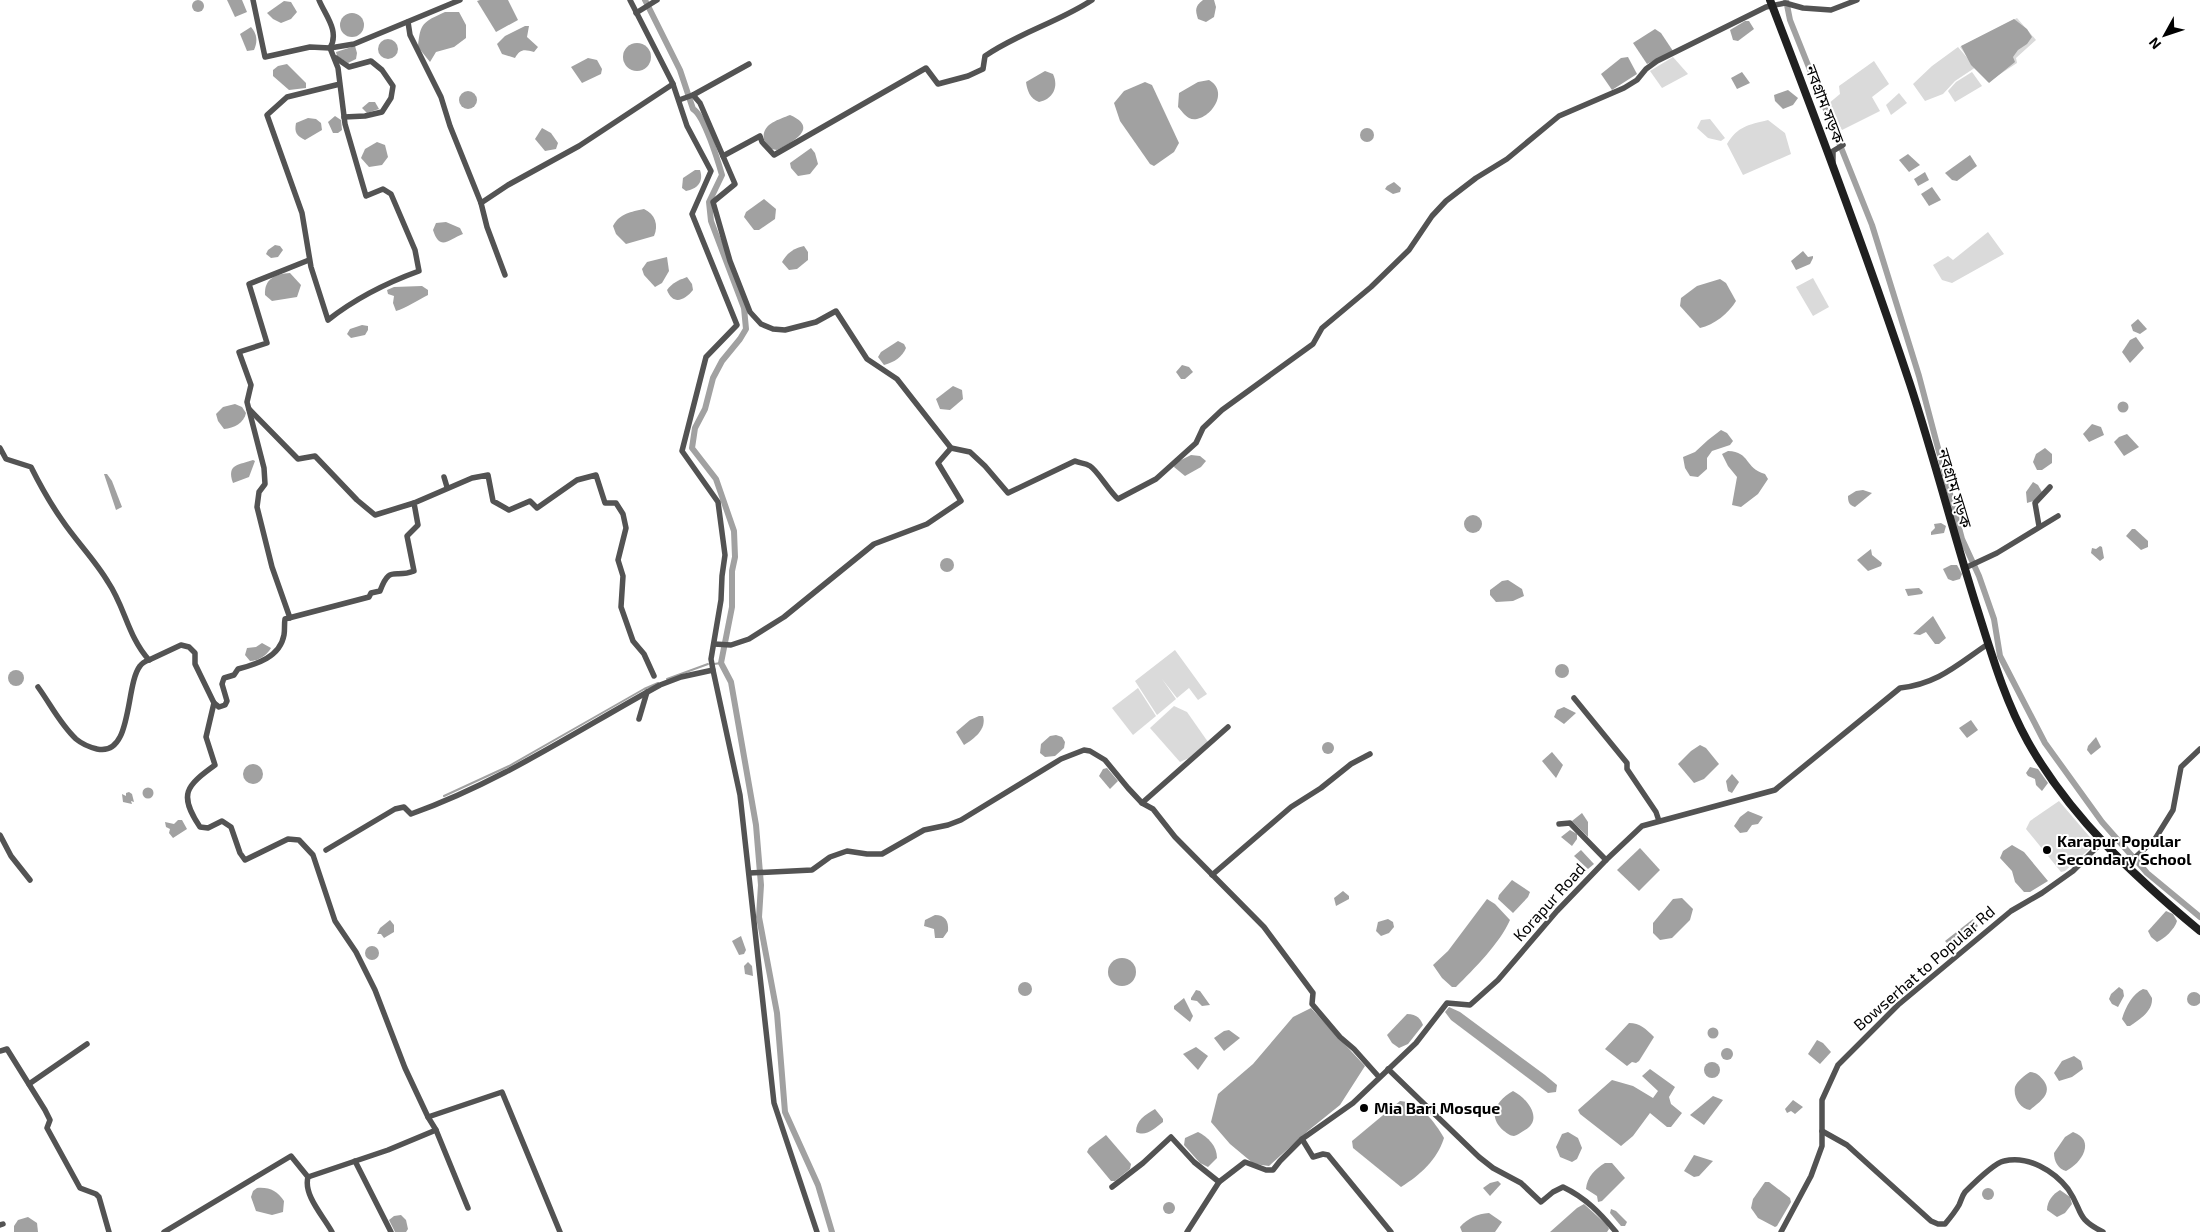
<svg xmlns="http://www.w3.org/2000/svg" width="2200" height="1232" viewBox="0 0 2200 1232" font-family="'Exo 2','Noto Sans Bengali',sans-serif">
<style>
.green{fill:#dadada}
.water{fill:#a1a1a1}
.lines{fill:none;stroke-linecap:round;stroke-linejoin:round}
.stream{stroke:#a1a1a1;stroke-width:2}
.canal{stroke:#a1a1a1;stroke-width:6}
.street{stroke:#535353;stroke-width:5.5}
.secondary{stroke:#202020;stroke-width:8}
.poi-dot{fill:#000;stroke:#fff;stroke-width:2}
.labels{text-anchor:middle;stroke-width:4;stroke-linejoin:round;paint-order:stroke}
.street-label{font-size:16px;fill:#000;stroke:#fff}
.poi-label{font-size:16px;font-weight:bold;fill:#000;stroke:#fff;text-anchor:start}
</style>
<rect width="100%" height="100%" fill="#fff"/>
<g class="green">
<polygon points="2017,18 2036,40 2016,58 2017,63 1988,82 1976,67 1955,81 1943,94 1925,101 1913,84 1932,66 1958,47 1970,61 1960,47"/>
<polygon points="1673,57 1688,74 1662,88 1650,71"/>
<polygon points="1874,61 1889,84 1872,97 1880,111 1842,130 1828,104 1840,94 1839,86"/>
<polygon points="1972,72 1982,86 1955,102 1948,91 1956,82"/>
<polygon points="1899,93 1907,103 1891,115 1886,105"/>
<polygon points="1710,119 1725,138 1721,141 1708,138 1697,128 1701,120"/>
<path d="M1768 120 1785 133 1791 154 1743 175 1727 144C1738 126 1748 125 1768 120Z"/>
<polygon points="1988,232 2004,254 1952,283 1942,280 1933,265 1948,256 1953,260"/>
<polygon points="1813,278 1829,307 1813,316 1796,287"/>
<polygon points="1175,650 1207,694 1198,700 1189,688 1177,698 1162,679 1176,699 1157,715 1135,681"/>
<polygon points="1138,688 1156,716 1133,735 1112,708"/>
<polygon points="1174,706 1187,712 1208,742 1189,758 1180,762 1150,728"/>
<polygon points="2059,801 2095,843 2094,845 2065,871 2061,872 2026,829 2030,821"/>
</g>
<g class="water">
<circle cx="198" cy="6" r="6"/>
<polygon points="227,0 242,0 247,12 235,17"/>
<polygon points="480,0 508,0 518,20 496,32 477,1"/>
<path d="M1203 0H1214L1216 7 1214 17 1206 22 1198 19C1195 10 1195 6 1203 0Z"/>
<polygon points="284,1 291,2 297,12 291,19 281,23 273,19 267,13"/>
<path d="M445 12H459L466 25V38L454 47 436 52 430 62 418 47C420 23 423 22 445 12Z"/>
<circle cx="352" cy="25" r="12"/>
<polygon points="2014,19 2027,29 2032,37 2027,44 2018,50 2013,57 2015,62 1989,83 1971,65 1961,46"/>
<polygon points="1745,21 1749,21 1754,29 1738,41 1733,40 1730,30"/>
<path d="M525 26H529L527 37 538 47 534 52C524 49 520 49 515 58L502 54 497 44 505 36Z"/>
<path d="M251 27C257 34 258 41 254 50L247 51 240 34Z"/>
<polygon points="1655,29 1661,33 1673,51 1647,64 1633,43"/>
<circle cx="388" cy="49" r="10"/>
<circle cx="637" cy="57" r="14"/>
<polygon points="355,46 357,53 356,59 348,63 337,56 336,52"/>
<polygon points="1628,57 1637,74 1612,90 1601,74 1621,58"/>
<polygon points="588,58 597,60 602,69 601,74 582,83 571,67"/>
<polygon points="287,64 306,83 306,88 289,90 273,76 273,70 278,66"/>
<path d="M1045 71 1053 74C1059 87 1053 99 1039 102 1030 99 1027 90 1026 82Z"/>
<polygon points="1742,72 1750,83 1737,89 1731,78"/>
<path d="M1209 80C1233 94 1204 126 1189 118 1185 116 1181 110 1178 107L1179 93 1198 82Z"/>
<polygon points="1145,82 1152,85 1179,143 1174,152 1154,166 1150,164 1120,121 1114,103 1124,91"/>
<polygon points="1788,90 1798,98 1793,105 1783,109 1775,101 1774,95"/>
<circle cx="468" cy="100" r="9"/>
<polygon points="369,102 375,102 379,109 367,113 362,108"/>
<path d="M790 115C820 128 792 142 777 150L771 149 764 140C761 124 778 120 790 115Z"/>
<polygon points="335,116 341,120 342,130 338,133 333,133 328,122"/>
<path d="M308 118 316 119 321 123 322 130 305 140C297 136 294 133 296 123Z"/>
<polygon points="542,128 551,133 558,143 556,149 545,151 535,139"/>
<circle cx="1367" cy="135" r="7"/>
<polygon points="377,142 385,145 388,157 382,165 369,167 361,158 365,149"/>
<polygon points="811,148 815,153 818,164 810,174 798,176 791,168 790,163"/>
<polygon points="1908,154 1920,165 1909,172 1899,160"/>
<polygon points="1970,155 1977,166 1957,181 1952,180 1945,173"/>
<path d="M695 170H700C704 182 697 189 686 191L682 188 683 178Z"/>
<polygon points="1925,172 1929,180 1918,186 1914,179"/>
<polygon points="1394,182 1401,188 1400,192 1393,194 1385,189 1387,186"/>
<polygon points="1932,187 1941,200 1929,206 1921,194"/>
<polygon points="764,199 776,209 775,219 759,230 754,230 744,217 746,212"/>
<path d="M644 209C655 214 659 225 654 236L626 244 616 234 613 226C620 213 631 212 644 209Z"/>
<path d="M446 222 460 228 463 234C449 239 440 252 433 230L436 223Z"/>
<polygon points="275,245 280,246 283,250 278,257 271,258 266,254 268,250"/>
<path d="M804 246 808 252V260L797 269 789 270 782 262C787 253 794 248 804 246Z"/>
<polygon points="1803,251 1808,257 1813,256 1813,258 1810,264 1796,270 1791,261"/>
<polygon points="667,257 669,271 662,283 655,287 644,275 642,269 647,262"/>
<path d="M290 273 301 285 297 297 272 301 265 295C264 279 275 274 290 273Z"/>
<path d="M687 277 692 284 693 290C685 300 673 306 667 290 672 283 679 280 687 277Z"/>
<path d="M1720 279 1726 283 1736 301C1729 313 1714 325 1700 328L1680 306 1681 298 1697 286Z"/>
<path d="M422 286 428 290V295C418 300 406 308 396 311L393 303 394 296 388 294 387 290 394 287Z"/>
<polygon points="2138,319 2147,329 2140,334 2133,331 2131,325"/>
<polygon points="362,325 368,326 368,330 365,335 351,338 347,334 350,329"/>
<polygon points="2136,337 2144,348 2130,363 2122,352 2130,340"/>
<path d="M898 341 904 344 906 348C902 357 895 362 884 365L878 357 881 352Z"/>
<polygon points="1182,365 1189,367 1193,372 1185,379 1181,379 1176,372"/>
<polygon points="953,386 962,390 963,399 950,410 940,409 936,399"/>
<circle cx="2123" cy="407" r="5.5"/>
<path d="M235 404 242 407 246 413C244 423 234 428 224 429L218 421 216 414 223 407Z"/>
<polygon points="2092,424 2101,427 2104,435 2089,442 2083,434"/>
<polygon points="1721,430 1727,433 1733,441 1730,445 1712,451 1707,458 1707,469 1698,477 1690,476 1685,468 1683,457 1695,452 1708,440"/>
<polygon points="2127,434 2139,447 2124,456 2114,442 2119,437"/>
<polygon points="2045,448 2052,454 2052,463 2042,470 2037,470 2033,462 2036,454"/>
<path d="M1728 451C1751 452 1744 468 1765 474L1768 479 1758 494 1741 507 1732 505 1737 477 1728 466 1722 454Z"/>
<polygon points="1191,455 1200,456 1206,461 1201,467 1185,476 1174,467 1175,463"/>
<path d="M253 460 255 461 249 477 233 483C226 463 240 465 253 460Z"/>
<polygon points="104,474 107,474 112,481 122,507 116,510"/>
<polygon points="2033,482 2038,485 2042,492 2036,500 2027,503 2026,492"/>
<path d="M1863 490 1872 493 1855 507C1849 505 1848 502 1848 496L1856 491Z"/>
<circle cx="1473" cy="524" r="9"/>
<polygon points="1941,523 1946,526 1944,533 1931,535 1931,532 1935,528 1934,524"/>
<polygon points="2132,529 2135,529 2148,541 2148,547 2141,550 2126,536"/>
<polygon points="2100,546 2102,547 2104,558 2100,561 2091,553 2092,548 2096,549"/>
<polygon points="1871,549 1872,555 1882,563 1881,566 1868,571 1857,560"/>
<circle cx="947" cy="565" r="7"/>
<polygon points="1951,565 1957,565 1962,574 1960,579 1953,581 1948,579 1943,569"/>
<polygon points="1508,580 1522,589 1524,596 1513,601 1496,602 1490,595 1490,590 1502,581"/>
<polygon points="1919,588 1923,592 1922,594 1908,596 1905,589"/>
<polygon points="1933,616 1946,638 1939,644 1935,644 1926,632 1920,635 1913,634"/>
<path d="M262 643 271 648C267 655 259 661 250 661L245 655 247 648 256 647Z"/>
<circle cx="1562" cy="671" r="7"/>
<circle cx="16" cy="678" r="8"/>
<polygon points="1564,707 1576,713 1564,724 1554,717 1557,710"/>
<path d="M979 716H983C987 729 974 739 964 745L956 732 970 720Z"/>
<polygon points="1971,720 1978,730 1967,738 1959,728"/>
<polygon points="1056,735 1062,737 1065,742 1064,748 1055,756 1045,757 1040,753 1041,744 1050,736"/>
<polygon points="2096,737 2101,747 2091,755 2087,750 2088,746"/>
<circle cx="1328" cy="748" r="6"/>
<polygon points="1700,745 1706,748 1719,764 1704,779 1694,783 1678,764 1691,751"/>
<polygon points="1552,752 1563,765 1556,778 1542,761"/>
<circle cx="253" cy="774" r="10"/>
<polygon points="2030,767 2038,769 2048,783 2042,791 2036,785 2035,779 2028,776 2026,773"/>
<polygon points="1107,768 1118,781 1110,789 1099,776 1103,769"/>
<polygon points="1732,774 1739,782 1732,793 1728,791 1726,781"/>
<circle cx="148" cy="793" r="5.5"/>
<polygon points="129,792 132,794 134,802 131,801 132,804 123,802 122,794 126,796 126,793"/>
<polygon points="1748,811 1763,817 1758,824 1752,825 1747,832 1740,833 1734,826 1740,817"/>
<polygon points="1582,813 1588,822 1588,837 1572,821"/>
<polygon points="178,820 182,820 187,829 173,838 169,833 170,829 166,827 165,822 174,824"/>
<polygon points="1570,830 1577,834 1577,839 1572,846 1561,837"/>
<polygon points="2012,845 2024,852 2048,881 2030,892 2024,892 2015,882 2012,871 2000,858 2003,851"/>
<polygon points="1640,848 1660,870 1639,891 1617,870"/>
<polygon points="1581,850 1594,864 1588,869 1574,856"/>
<polygon points="1512,880 1530,892 1528,897 1513,913 1498,899 1499,895"/>
<polygon points="1343,891 1349,896 1349,899 1336,906 1334,898"/>
<polygon points="1682,898 1693,909 1690,920 1672,938 1660,940 1653,933 1653,923 1673,899"/>
<path d="M1487 899 1495 904 1510 920C1500 943 1474 969 1456 987H1452L1442 978 1433 965 1448 951Z"/>
<path d="M2166 911 2173 914 2177 921C2175 929 2164 939 2157 942L2151 937 2148 931Z"/>
<path d="M935 915C945 915 949 921 948 931L943 938H935L934 929 924 926 925 920Z"/>
<polygon points="1388,919 1393,922 1394,927 1389,933 1381,936 1376,931 1378,922"/>
<polygon points="1973,919 1978,926 1956,946 1953,949 1945,941"/>
<polygon points="390,920 394,925 394,932 384,938 381,934 377,934 380,928"/>
<polygon points="741,936 746,950 744,954 739,955 732,941"/>
<circle cx="372" cy="953" r="7"/>
<circle cx="1122" cy="972" r="14"/>
<polygon points="748,962 752,966 753,976 745,974 744,966"/>
<circle cx="1025" cy="989" r="7"/>
<polygon points="2119,987 2123,990 2124,996 2118,1007 2112,1004 2109,999 2111,994"/>
<path d="M2143 989 2147 990 2152 998C2153 1011 2140 1019 2130 1026H2127L2122 1019C2125 1008 2133 993 2143 989Z"/>
<polygon points="1196,990 1200,991 1210,1005 1202,1006 1197,1001 1191,1000 1191,998"/>
<circle cx="2194" cy="999" r="7"/>
<polygon points="1184,998 1193,1016 1190,1022 1174,1009 1174,1006"/>
<polygon points="1449,1007 1460,1012 1545,1075 1557,1085 1556,1092 1548,1093 1451,1020 1445,1012"/>
<polygon points="1311,1008 1365,1066 1340,1105 1309,1130 1269,1166 1254,1164 1230,1144 1211,1122 1218,1094 1253,1064 1293,1017"/>
<path d="M1407 1014C1415 1014 1420 1017 1423 1025L1408 1044 1399 1048 1392 1043 1387 1035Z"/>
<path d="M1629 1023C1640 1023 1646 1029 1654 1037L1639 1061 1636 1063 1632 1062 1627 1066 1605 1049Z"/>
<circle cx="1713" cy="1033" r="5.5"/>
<polygon points="1229,1030 1240,1038 1224,1051 1214,1038 1224,1031"/>
<polygon points="1817,1040 1823,1043 1831,1052 1820,1064 1808,1054"/>
<polygon points="1196,1047 1208,1056 1198,1070 1183,1054"/>
<circle cx="1727" cy="1054" r="6"/>
<polygon points="2074,1056 2081,1061 2083,1069 2072,1077 2059,1081 2054,1073 2062,1061"/>
<circle cx="1712" cy="1070" r="8"/>
<polygon points="1650,1069 1675,1087 1669,1097 1671,1104 1682,1113 1671,1127 1667,1127 1650,1113 1633,1136 1621,1146 1580,1114 1578,1110 1612,1080 1633,1086 1653,1098 1658,1091 1642,1076"/>
<path d="M2030 1072C2037 1073 2039 1075 2044 1081 2053 1094 2039 1102 2030 1110 2020 1109 2013 1097 2015 1087 2017 1081 2025 1075 2030 1072Z"/>
<path d="M1513 1091C1527 1098 1544 1119 1525 1130 1521 1132 1518 1135 1514 1136 1510 1136 1507 1133 1504 1131 1486 1116 1497 1100 1513 1091Z"/>
<polygon points="1713,1096 1723,1100 1704,1125 1690,1115"/>
<polygon points="1793,1100 1803,1107 1795,1114 1791,1111 1787,1113 1785,1109"/>
<path d="M1400 1101C1420 1102 1434 1121 1444 1138 1437 1160 1420 1175 1401 1187L1353 1148 1352 1141Z"/>
<path d="M1155 1109 1163 1119V1122C1154 1129 1146 1137 1136 1132 1136 1120 1145 1115 1155 1109Z"/>
<path d="M1198 1132C1208 1137 1217 1146 1217 1158L1208 1167 1200 1163 1184 1145 1185 1138Z"/>
<polygon points="1568,1132 1578,1138 1582,1148 1577,1159 1572,1162 1560,1157 1556,1147 1562,1134"/>
<path d="M2073 1132C2096 1140 2082 1163 2066 1171 2058 1169 2054 1161 2054 1153L2065 1137Z"/>
<polygon points="1106,1135 1131,1164 1130,1169 1115,1181 1111,1181 1087,1152 1089,1148"/>
<polygon points="1694,1155 1713,1161 1699,1176 1694,1177 1684,1171"/>
<path d="M1605 1163H1612L1625 1178 1602 1201 1598 1202 1597 1196 1586 1189C1587 1177 1595 1169 1605 1163Z"/>
<polygon points="1498,1181 1501,1184 1490,1196 1483,1188 1490,1183"/>
<polygon points="1765,1182 1769,1182 1790,1198 1791,1202 1777,1226 1775,1227 1758,1218 1751,1208 1753,1199"/>
<circle cx="1988" cy="1194" r="6"/>
<path d="M257 1188C270 1187 277 1191 284 1201L283 1212 272 1215 256 1211 251 1197 253 1191Z"/>
<path d="M2060 1190 2070 1197 2072 1204 2065 1213 2057 1217 2047 1210C2047 1201 2053 1194 2060 1190Z"/>
<circle cx="1169" cy="1208" r="6"/>
<polygon points="1584,1204 1607,1225 1609,1229 1607,1232 1550,1232 1577,1208"/>
<polygon points="1611,1209 1616,1211 1627,1222 1625,1226 1621,1226 1610,1213"/>
<path d="M1489 1213 1502 1222 1495 1232H1462L1460 1227C1468 1218 1477 1214 1489 1213Z"/>
<polygon points="401,1215 406,1220 408,1229 406,1232 395,1232 389,1220 394,1216"/>
<polygon points="28,1217 37,1223 38,1232 14,1232 14,1226 18,1220"/>
</g>
<g class="lines">
<g class="stream">
<polyline points="714,664 721,663"/>
<polyline points="667,679 708,664"/>
<polyline points="444,796 509,766 644,689 658,683"/>
</g>
<g class="canal">
<path d="M645 0 680 70 693 109C704 115 718 161 722 175L709 202 711 221 744 308 746 329 740 339 722 361 713 378 705 409 695 428 692 448 716 479 734 531 735 557 732 571V607L721 663 731 682 756 825 761 885 759 917 777 1013 785 1112 818 1185 832 1232"/>
<polyline points="1786,0 1790,20 1872,225 1919,376 1962,539 1979,576 1994,619 2000,656 2045,743 2102,822 2132,856"/>
<polyline points="2136,860 2147,873 2200,917"/>
</g>
<g class="street">
<polyline points="253,0 265,57 310,47 330,48 354,44 460,0"/>
<path d="M319 0C325 15 340 31 330 48L338 68 345 124 366 196 383 189 391 194 415 250 419 271C386 283 356 298 328 320L311 267 302 213 267 115 287 97 340 84"/>
<polyline points="630,0 673,84 687,126 711,171 692,214 737,325 706,357 682,451 718,502 725,555 722,576 721,600 711,659 713,670 740,795 774,1103 817,1232"/>
<polyline points="636,13 657,0"/>
<polyline points="408,22 410,35 441,97 450,126 481,203 508,185 579,146 673,84"/>
<polyline points="336,58 349,67 371,61 382,70 393,86 391,98 382,112 365,116 344,117"/>
<path d="M693 95 700 103 735 184 713 202 730 261 750 312 761 324 773 329 785 330 816 322 836 311 867 359 897 379 951 448 970 452 985 466 1008 493 1075 461C1079 463 1085 463 1090 466 1097 470 1109 491 1118 499L1156 479 1196 443 1203 428 1222 410 1313 344 1322 328 1371 287 1409 250 1432 216 1446 201 1476 178 1507 159 1559 116 1624 88 1637 80 1646 69 1657 61 1766 7 1785 3 1803 8 1831 10 1857 0"/>
<polyline points="679,100 693,95 749,64"/>
<path d="M723 156 760 136 762 142 774 155 926 68 938 84 968 76 983 69 985 56C1018 33 1059 22 1092 0"/>
<polyline points="1833,162 1833,151 1843,145"/>
<polyline points="481,203 487,227 505,275"/>
<polyline points="249,409 298,459 315,456 357,500 375,515 414,503"/>
<path d="M0 448 6 459 31 467C40 485 50 503 62 520 76 541 95 560 108 582 125 607 128 637 149 660L181 645 189 647 195 653V664L214 703 206 737 215 765C186 786 178 794 200 827L208 828 222 821 231 827 240 853 245 860 288 839 299 840 313 855 335 921 356 952 375 990 405 1068 428 1117 502 1092 560 1232"/>
<polyline points="444,477 447,487"/>
<polyline points="2039,526 2035,503 2050,487"/>
<polyline points="1965,568 1997,553 2058,516"/>
<polyline points="290,618 272,567 257,507 259,492 265,484 264,468 247,402 251,385 239,352 267,343 249,284 309,260"/>
<polyline points="714,644 731,645 749,639 784,617 874,544 927,524 961,501 938,463 951,448"/>
<path d="M38 687C51 705 60 724 76 739 82 744 89 747 97 749 133 757 125 685 140 666 142 663 146 661 149 660"/>
<polyline points="1574,698 1627,763 1627,769 1656,812 1659,821"/>
<path d="M214 703 219 707 225 705 227 701 222 684 224 678 234 675 238 669C257 664 280 657 284 635 285 630 284 624 285 619L369 597 371 593 380 591C390 564 394 579 414 571L407 536 418 525 414 503 472 478 488 475 493 501 509 510 530 501 537 508 577 480 596 475 605 503H616L623 514 626 528 618 560 623 576 621 607 633 641 644 654 654 676"/>
<polyline points="639,719 647,692"/>
<polyline points="1142,803 1228,727"/>
<polyline points="1559,824 1570,823 1606,860"/>
<polyline points="0,835 11,856 30,880"/>
<path d="M326 850 395 809 404 807 411 814C499 783 578 730 660 685L681 677 713 670"/>
<polyline points="2126,866 2155,839 2173,810 2181,767 2200,749"/>
<polyline points="749,873 812,870 830,857 847,851 867,854 882,854 924,830 948,825 961,820 1061,759 1084,750 1090,751 1105,760 1128,788 1142,803 1153,809 1175,837 1264,927 1313,993 1312,1004 1340,1037 1354,1049 1379,1077"/>
<polyline points="1212,875 1291,807 1321,788 1351,764 1370,754"/>
<polyline points="0,1051 7,1049 45,1110 50,1120 47,1128 80,1188 96,1194 99,1197 109,1232"/>
<path d="M1388 1069 1479 1157 1493 1168 1521 1183 1541 1202 1553 1192 1563 1187C1586 1198 1600 1213 1616 1232"/>
<polyline points="29,1084 87,1044"/>
<polyline points="436,1130 468,1208"/>
<path d="M1822 1131 1847 1145 1931 1221 1938 1224H1945C1950 1218 1955 1212 1959 1205 1961 1201 1962 1196 1965 1192 1973 1184 1994 1163 2004 1161 2028 1155 2054 1171 2068 1189 2084 1212 2074 1217 2103 1232"/>
<polyline points="1302,1139 1313,1157 1323,1154 1328,1155 1391,1232"/>
<polyline points="355,1161 391,1232"/>
<path d="M308 1177C303 1195 324 1217 332 1232"/>
<polyline points="1112,1187 1143,1163 1171,1137 1194,1162 1219,1182"/>
<polyline points="0,1225 3,1224"/>
<polyline points="164,1232 291,1156 308,1177 388,1150 436,1130 428,1117"/>
<path d="M1187 1232 1219 1182 1245 1162 1266 1170H1273L1280 1161 1302 1139 1353 1103 1416 1043 1447 1003 1470 1005 1498 980 1557 911 1606 860 1642 826 1775 790 1900 688C1938 684 1958 664 1988 644"/>
<polyline points="1781,1232 1811,1176 1822,1146 1822,1100 1838,1065 1898,1005 2011,911 2042,893 2073,871 2102,842"/>
</g>
<path class="secondary" d="M1770 0C1819 127 1867 255 1910 384 1934 457 1953 532 1976 605 1991 652 2004 699 2028 742 2071 818 2134 876 2200 931"/>
</g>
<g class="poi-dot">
<circle cx="2047" cy="850" r="5"/>
<circle cx="1364" cy="1108" r="5"/>
</g>
<g class="labels">
<g class="street-label">
<text transform="translate(1825 104) rotate(69)" y="6">নবগ্রাম সড়ক</text>
<text transform="translate(1955 488) rotate(73)" y="6">নবগ্রাম সড়ক</text>
<text transform="translate(1549 902) rotate(-48)" y="6">Korapur Road</text>
<text transform="translate(1924 968) rotate(-41)" y="6">Bowserhat to Popular Rd</text>
</g>
<g class="poi-label">
<text x="2057" y="847">Karapur Popular<tspan x="2057" dy="18">Secondary School</tspan></text>
<text x="1374" y="1114">Mia Bari Mosque</text>
</g>
</g>
<g transform="translate(2165 35) rotate(230)" stroke="#ffffff" stroke-width="4" paint-order="stroke">
<path d="M0-4L9 19L0 12L-9 19Z" fill="#000000"/>
<text y="-8" font-size="14" font-weight="bold" text-anchor="middle" fill="#000000">N</text>
</g>
</svg>
